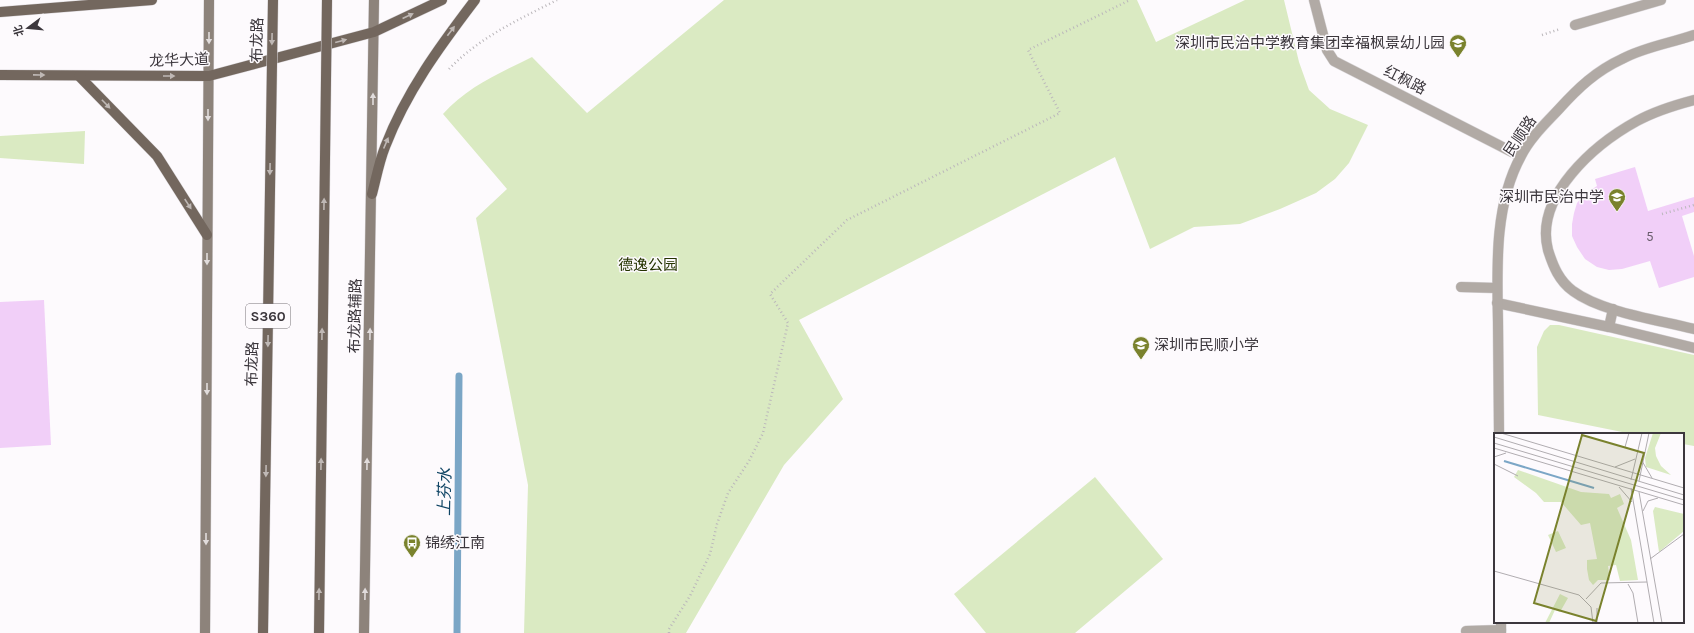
<svg xmlns="http://www.w3.org/2000/svg" width="1694" height="633" viewBox="0 0 1694 633" font-family="Karla,'Noto Sans SC',sans-serif">
<style>
.green{fill:#daeac2}
.lines{fill:none;stroke-linecap:round;stroke-linejoin:round}
.stream{stroke:#7ba6c6;stroke-width:7}
.building{fill:#f1cff8}
.service-casing{stroke:#dad7da;stroke-width:11}
.minor-casing{stroke:#dad7da;stroke-width:11}
.tertiary-casing{stroke:#dad7da;stroke-width:11}
.secondary-casing{stroke:#dad7da;stroke-width:11}
.primary-casing{stroke:#dad7da;stroke-width:11}
.path{stroke:#bbb7bb;stroke-width:2.5;stroke-dasharray:1 3;stroke-linecap:butt}
.service{stroke:#b1aaa5;stroke-width:10}
.minor{stroke:#b1aaa5;stroke-width:10}
.tertiary{stroke:#b1aaa5;stroke-width:10}
.secondary{stroke:#8d837b;stroke-width:10}
.primary{stroke:#73675e;stroke-width:10}
.primary-bridge-casing{stroke:#dad7da;stroke-width:11;stroke-linecap:butt}
.primary-bridge{stroke:#73675e;stroke-width:10}
.oneway{fill:#bfb8b5}
.oneway2{fill:#e1dcdc}
.labels{text-anchor:middle;stroke-width:3;stroke-linejoin:round;paint-order:stroke}
.number-label{font-size:13px;fill:#695d6c}
.shield{fill:#fdfafd;stroke:#767277;stroke-width:1}
.shield-label{font-size:14px;font-weight:bold;fill:#3c373d}
.street-label{font-size:15px;fill:#3c373d;stroke:#fdfafd}
.poi-label{font-size:15px;fill:#3c373d;stroke:#fdfafd;text-anchor:end}
.park-label{font-size:15px;fill:#253400;stroke:#fdfafd}
.water-label{font-size:16px;font-style:italic;fill:#0f4464;stroke:#fdfafd}
.inset-river{fill:none;stroke:#7ba6c6;stroke-width:2}
.inset-road{fill:none;stroke:#b0acb0;stroke-width:1}
.view{fill:#7a822d;fill-opacity:0.15;stroke:#7a822d;stroke-width:2}
.inset-edge{fill:none;stroke:#3c373d;stroke-width:2}
</style>
<rect width="100%" height="100%" fill="#fdfafd"/>
<g class="green">
<path d="M724 0H1137L1156 42 1245 0H1284L1299 62 1309 90 1330 109 1368 125 1349 163 1335 179 1316 193 1280 209 1240 224 1194 227 1150 249 1115 157 799 320 843 399 784 465 686 633H524L528 485 476 218 507 189 443 114C467 87 500 73 532 57L587 113Z"/>
<polygon points="85,131 84,164 0,158 0,136"/>
<polygon points="1550,325 1559,325 1694,355 1694,446 1683,444 1683,434 1632,434 1538,415 1537,347 1544,331"/>
<polygon points="1095,477 1163,559 1075,633 986,633 954,594"/>
</g>
<g class="lines">
<polyline class="stream" points="457,633 459,376"/>
</g>
<g class="building">
<polygon points="1635,167 1648,211 1694,197 1694,212 1682,216 1694,256 1694,277 1659,288 1650,261 1622,269 1609,270 1597,267 1585,259 1577,247 1572,236 1572,224 1574,213 1577,203 1585,194 1597,186 1595,179"/>
<polygon points="44,300 51,445 0,448 0,302"/>
</g>
<g class="lines">
<g class="service-casing">
<g id="service">
<path d="M1694 100C1675 105 1655 111 1637 121 1595 144 1534 196 1548 250 1553 266 1559 281 1573 291 1601 312 1659 320 1694 329"/>
<polyline points="1461,287 1497,288"/>
<polyline points="1497,303 1609,327"/>
<polyline points="1613,309 1609,327 1694,348"/>
<polyline points="1466,631 1501,630"/>
</g>
</g>
<g class="minor-casing">
<polyline id="minor" points="1575,25 1661,0"/>
</g>
<g class="tertiary-casing">
<g id="tertiary">
<polyline points="1314,0 1327,50 1334,61 1520,156"/>
<path d="M1499 434C1499 397 1498 359 1498 322 1497 268 1494 205 1521 156 1530 138 1545 124 1559 109 1578 88 1596 71 1622 59 1644 47 1671 43 1694 35"/>
<polyline points="1501,622 1501,633"/>
</g>
</g>
<g class="secondary-casing">
<g id="secondary">
<polyline points="205,633 209,0"/>
<polyline points="364,633 374,0"/>
</g>
</g>
<g class="primary-casing">
<g id="primary">
<polyline points="0,12 152,0"/>
<polyline points="0,75 209,76 374,32 442,0"/>
<polyline points="79,76 157,156 207,235"/>
<path d="M372 194C376 179 379 162 385 147 406 92 440 46 475 0"/>
</g>
</g>
<g class="path">
<polyline points="1542,35 1560,29"/>
<path d="M449 69C480 37 518 20 557 0"/>
<polyline points="1662,214 1694,205"/>
<polyline points="669,633 669,629 690,596 710,554 717,524 728,493 749,461 763,433 788,323 770,294 847,220 1060,113 1028,50 1130,0"/>
</g>
<use href="#service" class="service"/>
<use href="#minor" class="minor"/>
<use href="#tertiary" class="tertiary"/>
<use href="#secondary" class="secondary"/>
<use href="#primary" class="primary"/>
<g class="primary-bridge-casing">
<g id="primary-bridge">
<polyline points="263,633 273,0"/>
<polyline points="319,633 327,0"/>
</g>
</g>
<use href="#primary-bridge" class="primary-bridge"/>
</g>
<defs><path id="oneway-solid" d="M-6-.8H1V-3.2L6.5 0L1 3.2V.8H-6Z"/></defs>
<g class="oneway">
<use href="#oneway-solid" transform="translate(408 16) rotate(-25)"/>
<use href="#oneway-solid" transform="translate(451 31) rotate(-53)"/>
<use href="#oneway-solid" transform="translate(272 39) rotate(91)"/>
<use href="#oneway-solid" transform="translate(341 41) rotate(-15)"/>
<use href="#oneway-solid" transform="translate(39 75) rotate(1)"/>
<use href="#oneway-solid" transform="translate(169 76)"/>
<use href="#oneway-solid" transform="translate(106 104) rotate(46)"/>
<use href="#oneway-solid" transform="translate(386 143) rotate(-67)"/>
<use href="#oneway-solid" transform="translate(270 169) rotate(91)"/>
<use href="#oneway-solid" transform="translate(188 204) rotate(57)"/>
<use href="#oneway-solid" transform="translate(324 204) rotate(-89)"/>
<use href="#oneway-solid" transform="translate(322 334) rotate(-89)"/>
<use href="#oneway-solid" transform="translate(268 341) rotate(91)"/>
<use href="#oneway-solid" transform="translate(321 464) rotate(-89)"/>
<use href="#oneway-solid" transform="translate(266 471) rotate(91)"/>
<use href="#oneway-solid" transform="translate(319 594) rotate(-89)"/>
</g>
<g class="oneway2">
<use href="#oneway-solid" transform="translate(209 38) rotate(90)"/>
<use href="#oneway-solid" transform="translate(373 99) rotate(-90)"/>
<use href="#oneway-solid" transform="translate(208 115) rotate(90)"/>
<use href="#oneway-solid" transform="translate(207 259) rotate(90)"/>
<use href="#oneway-solid" transform="translate(370 334) rotate(-89)"/>
<use href="#oneway-solid" transform="translate(207 389) rotate(90)"/>
<use href="#oneway-solid" transform="translate(367 464) rotate(-89)"/>
<use href="#oneway-solid" transform="translate(206 539) rotate(90)"/>
<use href="#oneway-solid" transform="translate(365 594) rotate(-89)"/>
</g>
<defs>
<g id="school-pin" transform="scale(0.9)"><path d="M0 17L-7.5 6A9.5 9.5 0 1 1 7.5 6Z" fill="#7a822d" stroke="#fdfafd"/><path d="M0-5L7-2L0 1L-7-2ZM-4 1L0 2.5L4 1V4Q0 6-4 4Z" fill="#fff"/></g>
<g id="bus-pin" transform="scale(0.9)"><path d="M0 17L-7.5 6A9.5 9.5 0 1 1 7.5 6Z" fill="#7a822d" stroke="#fdfafd"/><path d="M-5-6H5V4H4V6H2V4H-2V6H-4V4H-5ZM-3.5-4V0h7V-4ZM-3.5 1.2v1.5H-2V1.2ZM2 1.2v1.5H3.5V1.2Z" fill="#fff"/></g>
</defs>
<g fill-rule="evenodd">
<use href="#school-pin" x="1458" y="43"/>
<use href="#school-pin" x="1617" y="197"/>
<use href="#school-pin" x="1141" y="345"/>
<use href="#bus-pin" x="412" y="543"/>
</g>
<g class="labels">
<g class="number-label">
<text x="1650" y="241">5</text>
</g>
<rect class="shield" x="246" y="304" width="44" height="24" rx="3"/>
<g class="shield-label">
<text x="268" y="321">S360</text>
</g>
<g class="street-label">
<text transform="translate(257 40) rotate(-89)" y="5">布龙路</text>
<text transform="translate(179 60) rotate(-2)" y="5">龙华大道</text>
<text transform="translate(1405 80) rotate(27)" y="5">红枫路</text>
<text transform="translate(1520 136) rotate(-56)" y="5">民顺路</text>
<text transform="translate(355 316) rotate(-89)" y="5">布龙路辅路</text>
<text transform="translate(252 364) rotate(-89)" y="5">布龙路</text>
</g>
<g class="poi-label">
<text x="1445" y="48">深圳市民治中学教育集团幸福枫景幼儿园</text>
<text x="1604" y="202">深圳市民治中学</text>
<text x="1154" y="350" text-anchor="start">深圳市民顺小学</text>
<text x="425" y="548" text-anchor="start">锦绣江南</text>
</g>
<g class="park-label">
<text x="648" y="270">德逸公园</text>
</g>
<g class="water-label">
<text transform="translate(444 492) rotate(-89)" y="6">上芬水</text>
</g>
</g>
<g transform="translate(1494 433)">
<rect width="190" height="190" fill="#fdfafd"/>
<path d="M159 0H167L161 15 162 23 167 33 177 42 152 34 151 25ZM24 37 87 59 115 61 117 65 126 61 130 71 123 75 137 107 144 147 126 148 122 132 114 133 116 147H104L99 152 95 147 93 136V127L103 126 96 90 87 92 67 69H50L42 60 20 44ZM161 74 190 81V98L165 119 159 78ZM64 98 72 115 62 119 54 102ZM66 161 74 165 66 179 61 177 55 190H51Z" fill="#daeac2"/>
<path class="inset-river" d="M10 28 100 55"/>
<path class="inset-road" d="M7 0 190 55M0 4 190 62M0 10 190 67M131 14 135 0M0 15 190 72M0 24 12 20M148 28 158 45M0 31 24 43M121 34 141 26M137 47 148 0M145 48 155 0M125 54 138 69M137 55 160 190M145 59 168 190M149 78 154 68 164 65M156 126 190 101M0 138 85 162 97 174 99 190M134 151 139 160 144 190M92 166 107 150 153 149M103 175V190"/>
<path class="view" d="M88 2 150 20 102 188 40 170Z"/>
<rect width="190" height="190" class="inset-edge"/>
</g>
<g transform="translate(28 28) rotate(254)" stroke="#fdfafd" stroke-width="3" paint-order="stroke">
<path d="M0-3L7 15L0 10L-7 15Z" fill="#3c373d"/>
<text y="-6" font-size="11" font-weight="bold" text-anchor="middle" fill="#3c373d">北</text>
</g>
</svg>
